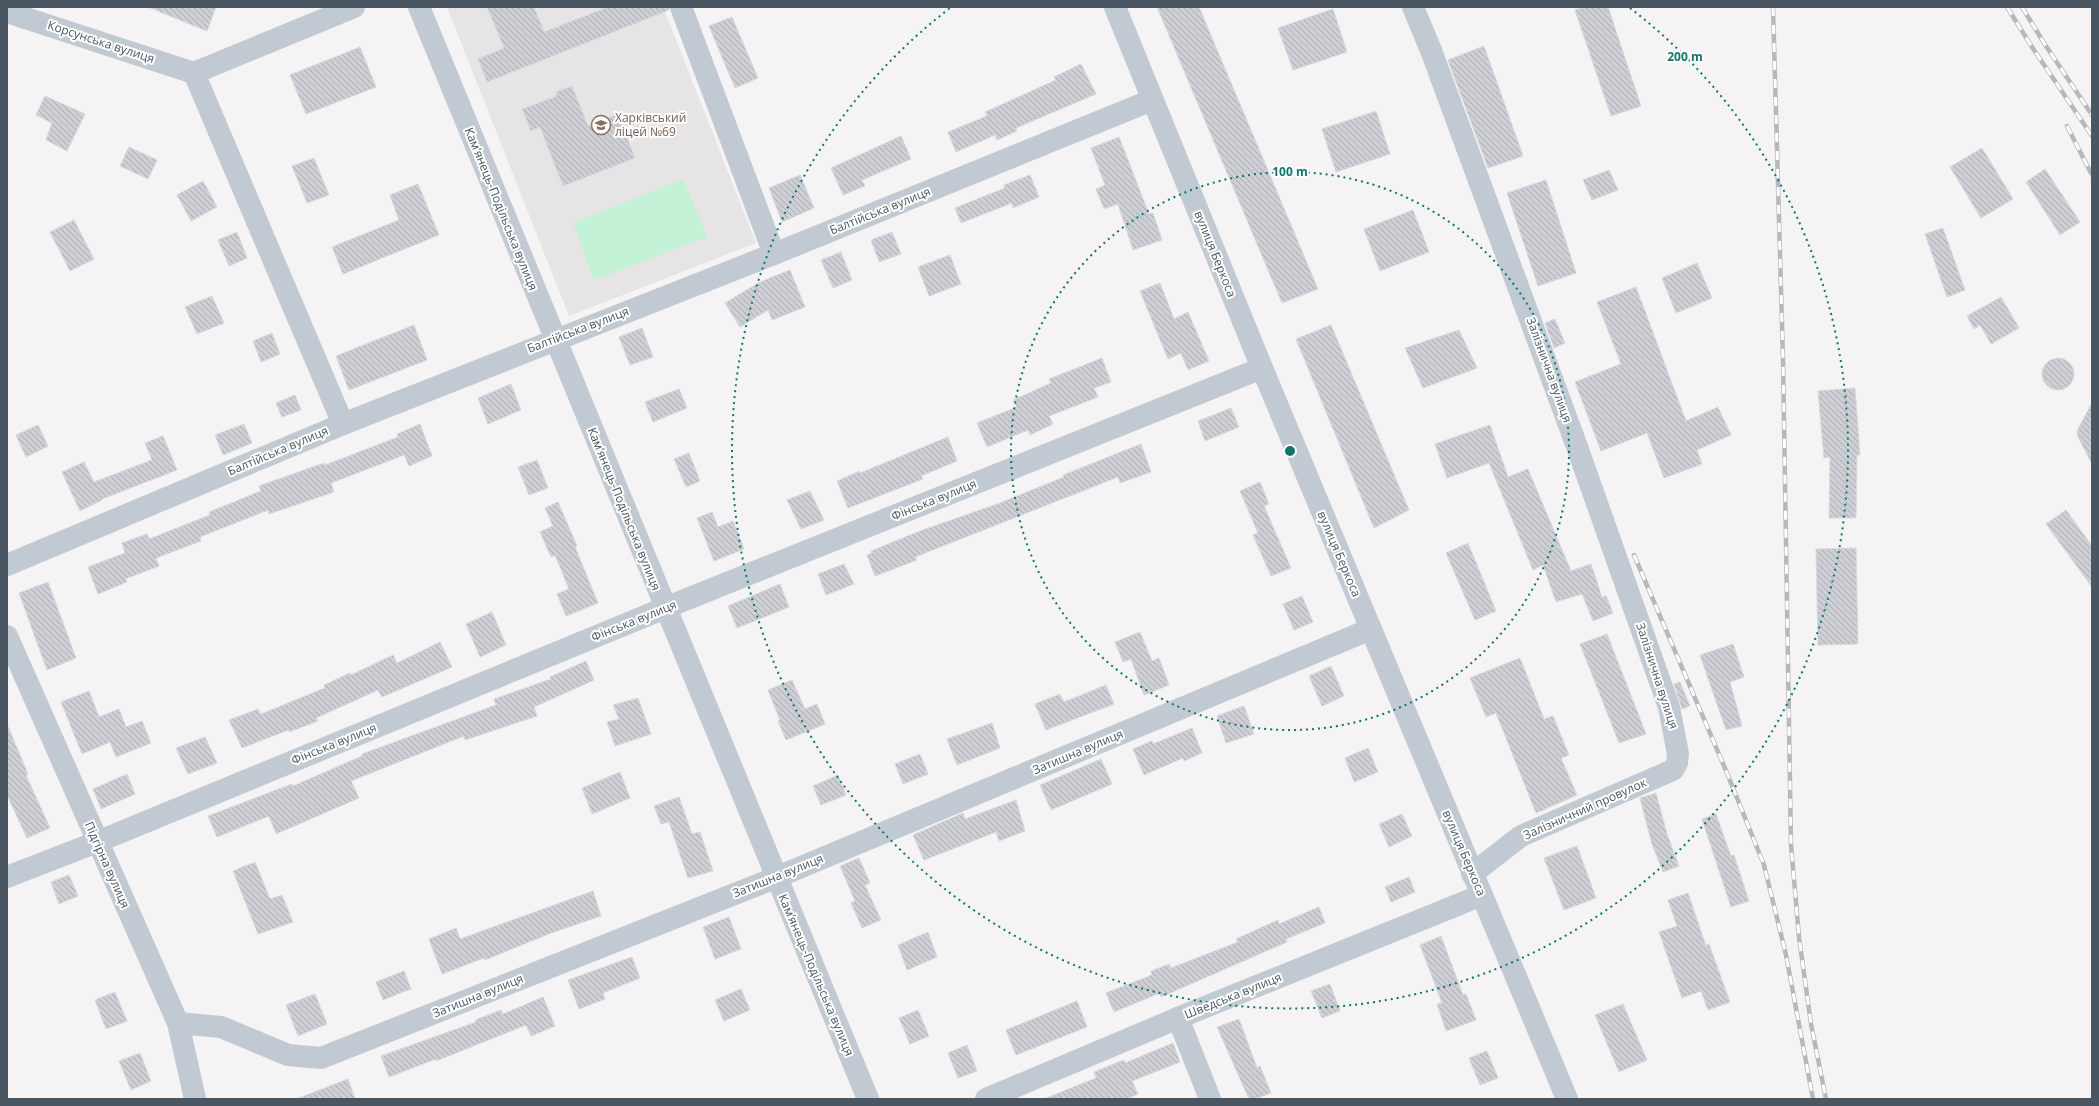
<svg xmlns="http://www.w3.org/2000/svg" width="2099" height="1106" viewBox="0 0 2099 1106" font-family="'Open Sans',sans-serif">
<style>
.education{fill:#e6e4e5}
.garden{fill:#c3f1d5}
.building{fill:url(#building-back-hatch);stroke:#d7d9de}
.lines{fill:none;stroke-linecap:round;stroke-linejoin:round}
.minor{stroke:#c1cad2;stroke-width:22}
.rail-casing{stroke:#b5b8bd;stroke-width:4.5}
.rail{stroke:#fff;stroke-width:3;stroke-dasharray:9;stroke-linecap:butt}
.ring{fill:none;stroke:#0f766e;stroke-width:2;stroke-dasharray:2 4}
.labels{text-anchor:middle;stroke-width:4;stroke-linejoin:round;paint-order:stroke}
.street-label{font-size:12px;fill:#4a5661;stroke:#fff}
.education-label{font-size:12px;fill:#785e54;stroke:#fff;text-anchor:start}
.centre{fill:#0f766e;stroke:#fff;stroke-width:2}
.ring-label{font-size:12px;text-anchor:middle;font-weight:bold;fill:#0f766e;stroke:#fff;stroke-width:4;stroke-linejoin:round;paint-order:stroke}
</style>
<defs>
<pattern id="building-back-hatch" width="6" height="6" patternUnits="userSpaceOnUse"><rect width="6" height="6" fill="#cdcfd5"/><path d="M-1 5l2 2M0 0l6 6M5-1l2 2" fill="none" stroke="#a8abb0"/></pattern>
</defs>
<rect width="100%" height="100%" fill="#f5f3f3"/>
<polygon class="education" points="447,7 663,7 756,243 569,316"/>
<polygon class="garden" points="683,179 707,237 594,280 573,223"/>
<g class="building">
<polygon points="148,7 216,7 207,31"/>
<polygon points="487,7 534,7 544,32 608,7 669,7 669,10 487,82 478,59 504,48"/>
<polygon points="1157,7 1199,7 1318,289 1282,303"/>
<polygon points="1585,7 1608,7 1641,106 1611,116 1575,10"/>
<polygon points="1333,9 1347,52 1293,70 1278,28"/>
<polygon points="732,17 758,78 735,88 709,26"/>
<polygon points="1484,46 1523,156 1488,168 1448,60"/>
<polygon points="360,47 376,87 306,114 290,75"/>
<polygon points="1081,64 1096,94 1016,128 1017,131 997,140 995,135 956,152 948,132 987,116 985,112 1056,80 1054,77"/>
<polygon points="572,86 588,126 618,114 635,158 563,186 540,127 531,131 522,109 557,96 556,92"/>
<polygon points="45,96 85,114 67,151 46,140 52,123 36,115"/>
<polygon points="1376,111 1390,154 1336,172 1322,129"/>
<polygon points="901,136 911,159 862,180 865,186 843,195 831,168"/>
<polygon points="1119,137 1149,214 1153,213 1162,240 1133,250 1118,204 1104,209 1096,189 1105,185 1091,148"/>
<polygon points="129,147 157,160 148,179 120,166"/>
<polygon points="1982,148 2013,199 1981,218 1950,167"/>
<polygon points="314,158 329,195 307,203 292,166"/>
<polygon points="2045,169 2080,222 2060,235 2026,182"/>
<polygon points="1609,170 1618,190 1592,200 1583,180"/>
<polygon points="800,175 814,208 782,222 769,188"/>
<polygon points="1030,175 1039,197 1013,208 1012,203 961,223 955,208 1005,188 1004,185"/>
<polygon points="1546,180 1576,273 1538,286 1507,193"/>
<polygon points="203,181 217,207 191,221 177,195"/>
<polygon points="418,184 439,235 343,274 332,247 399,220 390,195"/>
<polygon points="1413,210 1429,252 1380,271 1364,229"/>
<polygon points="74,220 94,259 70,271 50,232"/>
<polygon points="1943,228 1965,290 1947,297 1925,234"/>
<polygon points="237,232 247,258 229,266 218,240"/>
<polygon points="892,232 901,254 879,262 871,240"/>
<polygon points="841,252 852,280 833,288 821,260"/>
<polygon points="950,255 961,284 929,296 918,267"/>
<polygon points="1697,263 1712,298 1676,313 1662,278"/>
<polygon points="790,270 805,307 772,320 768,310 740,327 725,303 760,282"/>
<polygon points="1160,283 1174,319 1188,312 1209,361 1188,370 1181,353 1168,359 1140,291"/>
<polygon points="1636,287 1686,421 1718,407 1731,435 1697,450 1702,464 1664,478 1647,433 1601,451 1575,382 1621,364 1597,302"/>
<polygon points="212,296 224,323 197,334 185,307"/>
<polygon points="2001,297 2019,328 1991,344 1980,325 1974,329 1967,316"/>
<polygon points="1555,319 1565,343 1554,348 1545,323"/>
<polygon points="414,325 427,360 349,390 336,356"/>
<polygon points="1331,325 1409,510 1374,528 1296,339"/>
<polygon points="642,328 653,357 630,365 619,337"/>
<polygon points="1459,330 1477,368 1423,388 1405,348"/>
<polygon points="272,333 280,354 261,362 253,341"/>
<circle cx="2058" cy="374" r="16"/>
<polygon points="1102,358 1111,382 1094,388 1098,397 1049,416 1053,424 1030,435 1028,430 987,447 977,423 1017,407 1013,400 1051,383 1049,379"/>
<polygon points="511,384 521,410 488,424 478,398"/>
<polygon points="1855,388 1860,455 1857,455 1856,518 1829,518 1830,457 1824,458 1818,391"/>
<polygon points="679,389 687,408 653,422 645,402"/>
<polygon points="295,395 301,410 282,417 276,403"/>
<polygon points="2092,403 2092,464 2078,437 2077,431"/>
<polygon points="1231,408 1239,427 1205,441 1198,421"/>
<polygon points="244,424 252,443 223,455 215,435"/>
<polygon points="420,424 432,456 409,466 404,455 331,483 334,492 269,514 268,510 200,537 201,541 156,558 159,566 125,579 127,582 98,594 88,567 125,553 122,543 147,534 149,539 210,515 209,512 261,491 259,486 324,463 325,465 398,437 397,434"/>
<polygon points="38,425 48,446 26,457 16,435"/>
<polygon points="1490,425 1508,477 1528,469 1571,571 1591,564 1602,597 1606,596 1613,613 1593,621 1582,594 1556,602 1543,565 1533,570 1489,463 1447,478 1435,444"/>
<polygon points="163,436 177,470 102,499 102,500 80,511 62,472 84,462 94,482 152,460 145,443"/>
<polygon points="948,437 957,461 921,476 923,479 848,508 837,481 860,471 860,473"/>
<polygon points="1141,444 1151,472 1120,483 1118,477 915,557 917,560 875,576 867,555 872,553 871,551 920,531 1000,503 1064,477 1063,475"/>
<polygon points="689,453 700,481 686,487 674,459"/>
<polygon points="537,460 548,488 529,495 518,467"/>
<polygon points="1260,482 1269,504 1264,506 1291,568 1271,576 1253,535 1258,533 1240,491"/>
<polygon points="810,491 824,520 801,529 787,500"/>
<polygon points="558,502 577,546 575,547 598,603 566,616 557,594 569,589 555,555 551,557 540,532 553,526 545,508"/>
<polygon points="2066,510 2092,546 2092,587 2046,524"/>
<polygon points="712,512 718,527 733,521 744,549 714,561 697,518"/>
<polygon points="1468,543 1496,611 1475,620 1446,553"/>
<polygon points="1856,548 1858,644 1818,645 1816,549"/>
<polygon points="844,564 854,584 826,595 818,574"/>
<polygon points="48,582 76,658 47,670 19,593"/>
<polygon points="780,584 789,607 737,628 728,606"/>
<polygon points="1302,596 1313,622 1294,630 1283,604"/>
<polygon points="492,612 506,645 480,657 466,624"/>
<polygon points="1140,632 1152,661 1159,658 1169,685 1144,695 1131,659 1123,662 1115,642"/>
<polygon points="1607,634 1646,734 1619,743 1580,644"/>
<polygon points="440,642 452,667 382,697 378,690 316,718 318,721 289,732 288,730 242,748 229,720 258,709 261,714 325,688 324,685 350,673 351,675 393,655 397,663"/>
<polygon points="1733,644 1744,677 1730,682 1742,726 1726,730 1700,655"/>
<polygon points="1520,658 1544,719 1553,716 1569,755 1561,758 1577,795 1536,813 1496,713 1486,717 1470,678"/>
<polygon points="586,661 594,680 534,707 537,716 465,740 464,736 351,781 359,798 276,834 269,816 217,837 208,816 292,784 293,786 362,756 362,754 496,705 494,699 551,679 550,677"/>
<polygon points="1331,666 1344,696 1322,706 1309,676"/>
<polygon points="792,680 805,709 817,704 825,724 786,740 778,721 780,720 768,690"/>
<polygon points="1680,682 1690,706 1682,709 1674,684"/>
<polygon points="1106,685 1114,704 1046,730 1035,704 1060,694 1064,702"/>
<polygon points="89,691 99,717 119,709 126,727 142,721 151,743 116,757 110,742 82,754 61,702"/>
<polygon points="638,698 651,734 615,746 607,722 619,719 613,705"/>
<polygon points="1244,706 1254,734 1226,743 1217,716"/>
<polygon points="992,723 1000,748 957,765 947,739"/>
<polygon points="7,724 28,774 26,775 50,828 27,838 7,795"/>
<polygon points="1192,728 1202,753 1184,761 1183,758 1144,775 1133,749 1152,741 1153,744"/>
<polygon points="205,737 217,763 188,774 176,748"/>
<polygon points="1368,748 1378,772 1354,782 1345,758"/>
<polygon points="920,754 928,774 903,784 895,764"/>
<polygon points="1101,759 1112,784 1051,810 1040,785"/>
<polygon points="620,772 630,798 592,814 582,788"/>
<polygon points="127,774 135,794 101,809 93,789"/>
<polygon points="838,775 846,795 821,805 813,786"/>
<polygon points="1656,793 1667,834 1679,866 1663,872 1652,844 1640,798"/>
<polygon points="679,797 692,834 700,832 713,871 688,878 669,822 661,824 654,806"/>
<polygon points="1016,800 1025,831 999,841 996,832 924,860 913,835 963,813 965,819"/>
<polygon points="1402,814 1412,836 1389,847 1379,824"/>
<polygon points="1716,814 1731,856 1734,855 1749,901 1731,907 1702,819"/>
<polygon points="1577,846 1596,898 1564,910 1544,858"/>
<polygon points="859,858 870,883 865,885 881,920 862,928 851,903 855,901 840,866"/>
<polygon points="255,862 270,899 282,895 293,922 258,934 233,871"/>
<polygon points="69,875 78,896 59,904 51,882"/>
<polygon points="1409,877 1415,892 1391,902 1385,887"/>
<polygon points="593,891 601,916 551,933 485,960 484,958 442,974 429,939 456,928 460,939"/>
<polygon points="1688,893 1706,946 1709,944 1730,1002 1708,1010 1701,991 1682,998 1659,932 1677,926 1668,900"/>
<polygon points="1319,907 1325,923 1286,939 1287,942 1161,997 1160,993 1114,1012 1106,993 1152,975 1151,971 1169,964 1171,968 1238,942 1236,939 1278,920 1279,924"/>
<polygon points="729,917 741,949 715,959 703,927"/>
<polygon points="928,932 937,957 907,970 898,945"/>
<polygon points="1441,936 1463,995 1466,994 1476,1020 1446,1031 1437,1004 1442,1003 1420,945"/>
<polygon points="632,957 640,978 603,993 605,999 579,1009 568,980"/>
<polygon points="404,971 411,989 383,1000 376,982"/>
<polygon points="1330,984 1340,1011 1322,1018 1311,991"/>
<polygon points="741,989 750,1010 724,1021 715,1000"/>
<polygon points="115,992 127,1021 106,1029 95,1000"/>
<polygon points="315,994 327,1024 298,1036 286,1005"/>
<polygon points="543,997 555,1026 531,1036 526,1025 436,1061 436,1059 389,1077 381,1056 476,1022 475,1020 501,1010 503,1014"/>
<polygon points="1077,1001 1087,1027 1016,1055 1006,1030"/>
<polygon points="1623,1004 1647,1060 1619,1072 1595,1015"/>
<polygon points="918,1010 929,1036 910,1044 899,1018"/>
<polygon points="1239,1019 1257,1068 1260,1066 1271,1093 1255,1099 1249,1099 1217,1027"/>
<polygon points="1173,1043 1180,1062 1132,1081 1138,1094 1127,1099 1044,1099 1096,1078 1094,1072 1124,1060 1125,1063"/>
<polygon points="967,1045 977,1071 958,1078 948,1053"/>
<polygon points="1487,1051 1498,1078 1480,1085 1469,1058"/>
<polygon points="140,1053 151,1081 131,1090 119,1061"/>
<polygon points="348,1079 355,1099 299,1099 299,1098"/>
</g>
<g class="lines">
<g class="minor">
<polyline points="419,7 868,1099"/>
<polyline points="681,7 774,254"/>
<polyline points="1115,7 1262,368 1567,1099"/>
<polyline points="1413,7 1432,53 1576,444 1669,707 1678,754 1677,763 1673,770 1521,836 1472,874"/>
<polyline points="7,12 194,73"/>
<polyline points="343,424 194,73 354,7"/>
<polyline points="7,565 343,424 774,254 1152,100"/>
<polyline points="7,636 178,1023 195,1099"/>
<polyline points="7,877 97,842 665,608 1262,368"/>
<polyline points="1178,1018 1210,1099"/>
<polyline points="178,1023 221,1027 288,1055 321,1058 775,878 1371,629"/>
<polyline points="986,1099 1178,1018 1482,895"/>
</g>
<g class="rail-casing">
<g id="rail">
<polyline points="1773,7 1783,360 1791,845 1799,937 1811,1024 1826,1099"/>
<polyline points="2007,7 2032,47 2092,136"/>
<polyline points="2022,7 2044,43 2092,115"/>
<polyline points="2067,126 2092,175"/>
<polyline points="1634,555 1727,773 1764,865 1786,955 1813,1099"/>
</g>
</g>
<use href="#rail" class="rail"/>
</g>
<g class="ring">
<circle cx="1290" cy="451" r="279"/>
<path d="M1630 8A558 558 0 1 1 950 8"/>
</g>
<defs>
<g id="school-ring" transform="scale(1)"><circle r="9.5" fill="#fff" stroke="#8d6e63" stroke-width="1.5"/><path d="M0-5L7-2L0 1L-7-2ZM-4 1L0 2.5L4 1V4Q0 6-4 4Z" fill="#8d6e63"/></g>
</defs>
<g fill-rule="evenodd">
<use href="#school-ring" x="601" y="125"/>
</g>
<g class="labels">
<g class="street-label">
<text transform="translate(101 42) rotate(18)" y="4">Корсунська вулиця</text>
<text transform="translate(501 209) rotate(68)" y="4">Кам’янець-Подільська вулиця</text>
<text transform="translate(880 211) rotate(-22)" y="4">Балтійська вулиця</text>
<text transform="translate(1215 254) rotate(68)" y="4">вулиця Беркоса</text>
<text transform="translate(578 330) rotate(-21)" y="4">Балтійська вулиця</text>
<text transform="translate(1549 370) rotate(70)" y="4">Залізнична вулиця</text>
<text transform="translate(278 451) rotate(-23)" y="4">Балтійська вулиця</text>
<text transform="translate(934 500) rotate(-22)" y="4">Фінська вулиця</text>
<text transform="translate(624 509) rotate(68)" y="4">Кам’янець-Подільська вулиця</text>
<text transform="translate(1339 554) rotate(67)" y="4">вулиця Беркоса</text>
<text transform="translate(634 621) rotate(-22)" y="4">Фінська вулиця</text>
<text transform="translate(1657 676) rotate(72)" y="4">Залізнична вулиця</text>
<text transform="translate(334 744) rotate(-22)" y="4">Фінська вулиця</text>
<text transform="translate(1078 752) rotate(-23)" y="4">Затишна вулиця</text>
<text transform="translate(1585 809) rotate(-24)" y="4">Залізничний провулок</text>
<text transform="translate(1464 853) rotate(67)" y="4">вулиця Беркоса</text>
<text transform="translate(107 865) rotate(66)" y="4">Підгірна вулиця</text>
<text transform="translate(778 876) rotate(-22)" y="4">Затишна вулиця</text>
<text transform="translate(816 975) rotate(67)" y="4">Кам’янець-Подільська вулиця</text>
<text transform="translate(478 996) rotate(-22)" y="4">Затишна вулиця</text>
<text transform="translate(1233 996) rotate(-22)" y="4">Шведська вулиця</text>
</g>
<g class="education-label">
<text x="615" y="122">Харківський<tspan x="615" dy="14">ліцей №69</tspan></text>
</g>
</g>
<circle cx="1290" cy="451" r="6" class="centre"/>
<g class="ring-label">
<text x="1685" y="61">200 m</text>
<text x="1290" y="176">100 m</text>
</g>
<rect width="2099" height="1106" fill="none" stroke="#4a5661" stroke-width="16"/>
</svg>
